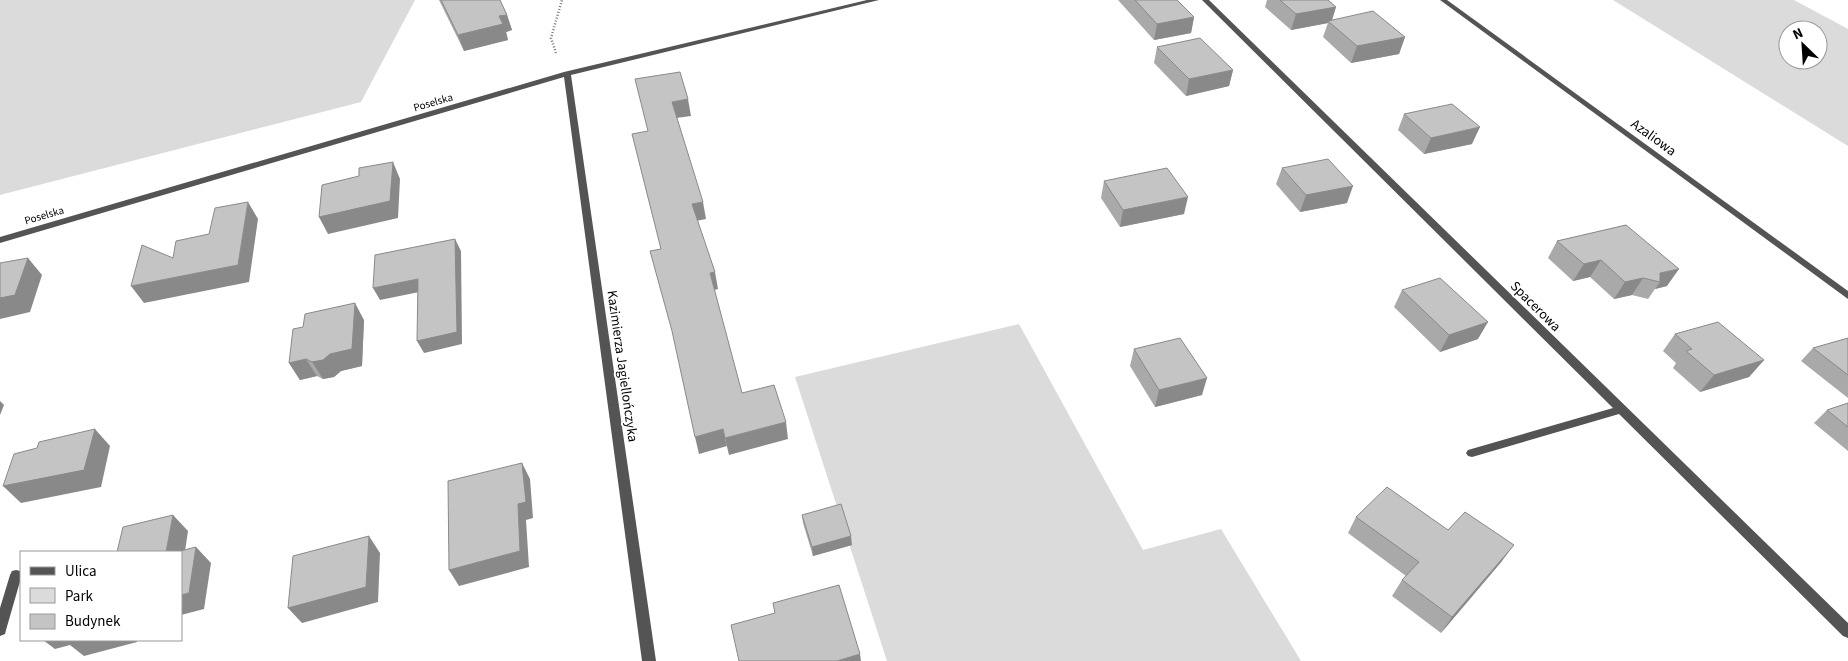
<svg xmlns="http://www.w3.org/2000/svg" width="1848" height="661" viewBox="0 0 1848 661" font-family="'Source Sans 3',sans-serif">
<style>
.green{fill:#dbdbdb;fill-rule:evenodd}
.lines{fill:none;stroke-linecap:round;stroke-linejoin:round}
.path{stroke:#767676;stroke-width:2.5;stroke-dasharray:1 2;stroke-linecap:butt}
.minor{fill:#545454;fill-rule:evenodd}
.wall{fill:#a9a9a9}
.shaded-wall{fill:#898989}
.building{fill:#c4c4c4;stroke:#898989}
.labels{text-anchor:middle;stroke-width:4;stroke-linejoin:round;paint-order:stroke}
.far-street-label{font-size:11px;fill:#000;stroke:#fff}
.street-label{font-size:14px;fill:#000;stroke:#fff}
</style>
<rect width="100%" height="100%" fill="#fff"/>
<g class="green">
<polygon points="0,0 415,0 361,102 0,195"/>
<path d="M1613 0H1794L1848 29V146ZM1788 30H1818V60H1788Z"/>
<polygon points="1019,324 1143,550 1221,529 1301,661 887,661 795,377"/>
</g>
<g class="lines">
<polyline class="path" points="556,53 551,38 562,0"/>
<g class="minor">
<polygon points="867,0 879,0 571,75 656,661 642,661 564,77 0,243 0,237 564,72"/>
<polygon points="1202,0 1209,0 1848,623 1848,638 1843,636 1619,414 1472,457 1468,456 1466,453 1468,450 1613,408"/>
<polygon points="1440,0 1447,0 1848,291 1848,299"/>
<polygon points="16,570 20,571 21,578 6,630 5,634 0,636 0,608 10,575 12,571"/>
</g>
</g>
<g class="wall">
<polygon points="439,0 500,0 507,15 512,30 506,32 508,40 464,51"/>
<polygon points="1118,0 1177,0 1194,17 1191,33 1154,40"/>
<polygon points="1267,0 1328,0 1336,7 1332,21 1405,37 1399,54 1351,63 1323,37 1328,23 1291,30 1265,7"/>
<polygon points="1157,47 1233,70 1229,86 1186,96 1154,63"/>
<polygon points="1404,114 1472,144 1424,154 1398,130"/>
<polygon points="1282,168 1347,203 1300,212 1276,184"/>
<polygon points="1104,181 1184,214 1120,227 1101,198"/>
<polygon points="1626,225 1667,286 1655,289 1648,299 1632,295 1614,299 1590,277 1573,281 1548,258 1557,241"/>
<polygon points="1402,290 1478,339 1440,352 1394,307"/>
<polygon points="364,320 362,366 341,371 334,377 323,379 317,376 300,380 289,363"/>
<polygon points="1675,334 1764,360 1749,377 1700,392 1673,368 1676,363 1663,351"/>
<polygon points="1848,338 1848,398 1801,361 1813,348"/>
<polygon points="1134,349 1202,395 1155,407 1130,366"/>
<polygon points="1848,403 1848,451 1814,423 1827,410"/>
<polygon points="802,515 852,545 813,556 803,523"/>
<polygon points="1356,517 1448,530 1502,561 1441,633 1392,596 1402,580 1406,576 1348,533"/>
</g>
<g class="shaded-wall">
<polygon points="1336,7 1331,22 1328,21 1328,23 1291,30 1296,14"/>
<polygon points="507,15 512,30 506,32 508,40 464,51 458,35 499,16"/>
<polygon points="1194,17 1191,33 1154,40 1157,24"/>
<polygon points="1405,37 1399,54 1351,63 1357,46"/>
<polygon points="1233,70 1229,86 1186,96 1189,79"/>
<polygon points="688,99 691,116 676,118 672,102"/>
<polygon points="1480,127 1472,144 1424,154 1431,138"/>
<polygon points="393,162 400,179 398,218 328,234 319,217"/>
<polygon points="1353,186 1347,203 1300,212 1306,195"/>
<polygon points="1188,197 1184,214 1120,227 1123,210"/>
<polygon points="248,202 258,219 249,282 144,303 131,286 238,265"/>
<polygon points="703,202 706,219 696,221 692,204"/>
<polygon points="455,239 461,251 462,344 424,353 417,341"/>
<polygon points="28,258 42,275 30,312 0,319 0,298"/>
<polygon points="1601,260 1590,277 1573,281 1584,264"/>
<polygon points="1679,269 1667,286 1655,289 1660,282 1660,273"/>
<polygon points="715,272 718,289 714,290 710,273"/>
<polygon points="1643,278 1632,295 1614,299 1625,282"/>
<polygon points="418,279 424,291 380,300 373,288"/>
<polygon points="355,303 364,320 362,366 341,371 334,377 323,379 312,362"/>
<polygon points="1488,322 1478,339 1440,352 1449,335"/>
<polygon points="306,359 317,376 300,380 289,363"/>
<polygon points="1764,360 1749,377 1700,392 1714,375"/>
<polygon points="1207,378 1202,395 1155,407 1159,390"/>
<polygon points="0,401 4,405 0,415"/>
<polygon points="786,422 788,439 729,455 725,438"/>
<polygon points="95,429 110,446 101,487 21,503 3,486"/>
<polygon points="723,429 727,446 699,454 695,437"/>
<polygon points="522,463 530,479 533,518 526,520 529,567 459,586 449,570 518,504"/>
<polygon points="173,515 188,531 182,571 181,552 166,552"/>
<polygon points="369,536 380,553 378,602 302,623 288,608"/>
<polygon points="851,536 852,545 813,556 812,547"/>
<polygon points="1514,545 1502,561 1441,633 1452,617"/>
<polygon points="196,547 211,563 204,609 181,615 181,595"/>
<polygon points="43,640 137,640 137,642 84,656 70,645 55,649"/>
<polygon points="860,654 861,661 837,661"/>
</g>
<g class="building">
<polygon points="441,0 500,0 507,15 499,16 503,24 458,35"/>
<polygon points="1135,0 1177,0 1194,17 1157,24"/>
<polygon points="1280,0 1328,0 1336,7 1296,14"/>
<polygon points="1373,11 1405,37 1357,46 1328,21"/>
<polygon points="1200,38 1233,70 1189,79 1157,47"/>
<polygon points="680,72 688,99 672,102 703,202 692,204 715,272 710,273 742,393 774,385 786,422 725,438 723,429 695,437 672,331 650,251 661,249 632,134 648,131 635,79"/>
<polygon points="1452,104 1480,127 1431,138 1404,114"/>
<polygon points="1328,159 1353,186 1306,195 1282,168"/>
<polygon points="393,162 390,201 319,217 322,185 359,176 359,168"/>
<polygon points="1167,168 1188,197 1123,210 1104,181"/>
<polygon points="248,202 238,265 131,286 142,245 173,258 176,241 209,234 215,208"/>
<polygon points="1626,225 1679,269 1660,273 1660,282 1643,278 1625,282 1601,260 1584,264 1557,241"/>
<polygon points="455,239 457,332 417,341 418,279 373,288 375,255"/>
<polygon points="28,258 15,295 0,298 0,263"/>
<polygon points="1440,278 1488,322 1449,335 1402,290"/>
<polygon points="355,303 352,349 330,354 323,360 312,362 306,359 289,363 293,329 303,327 305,314"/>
<polygon points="1718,322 1764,360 1714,375 1686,351 1692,349 1675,334"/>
<polygon points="1180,338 1207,378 1159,390 1134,349"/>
<polygon points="1848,338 1848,375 1813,348"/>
<polygon points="1848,403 1848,427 1827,410"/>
<polygon points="95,429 84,470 3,486 14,454 37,448 39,442"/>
<polygon points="522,463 526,502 518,504 520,551 449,570 448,481"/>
<polygon points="1387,487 1448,530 1465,512 1514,545 1452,617 1402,580 1419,562 1356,517"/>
<polygon points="841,504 851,536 812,547 802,515"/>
<polygon points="173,515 166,552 117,552 123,527"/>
<polygon points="369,536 366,587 288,608 293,556"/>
<polygon points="196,547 189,593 181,595 181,552 176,552"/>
<polygon points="839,585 860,654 837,661 739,661 731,625 775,613 773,603"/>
</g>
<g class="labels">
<g class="far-street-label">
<text transform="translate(433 102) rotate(-16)" y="4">Poselska</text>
<text transform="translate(44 215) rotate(-16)" y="4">Poselska</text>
</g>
<g class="street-label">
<text transform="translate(1654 137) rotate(36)" y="5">Azaliowa</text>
<text transform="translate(1536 306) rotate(45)" y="5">Spacerowa</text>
<text transform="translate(623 366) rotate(82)" y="5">Kazimierza Jagiellończyka</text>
</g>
</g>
<rect x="20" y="551" width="162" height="90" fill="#ffffff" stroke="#999999"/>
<rect x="30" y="567" width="25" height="8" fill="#545454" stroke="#999999"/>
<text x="65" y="576" font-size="15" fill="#000000">Ulica</text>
<rect x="30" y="588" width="25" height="15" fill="#dbdbdb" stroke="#999999"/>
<text x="65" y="601" font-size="15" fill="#000000">Park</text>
<rect x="30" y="614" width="25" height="15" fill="#c4c4c4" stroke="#999999"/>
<text x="65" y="626" font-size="15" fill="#000000">Budynek</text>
<g transform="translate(1803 45) rotate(335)"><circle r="24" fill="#ffffff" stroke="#999999"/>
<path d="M0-4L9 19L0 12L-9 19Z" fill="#000000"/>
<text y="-8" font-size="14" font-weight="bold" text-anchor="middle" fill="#000000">N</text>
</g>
</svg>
